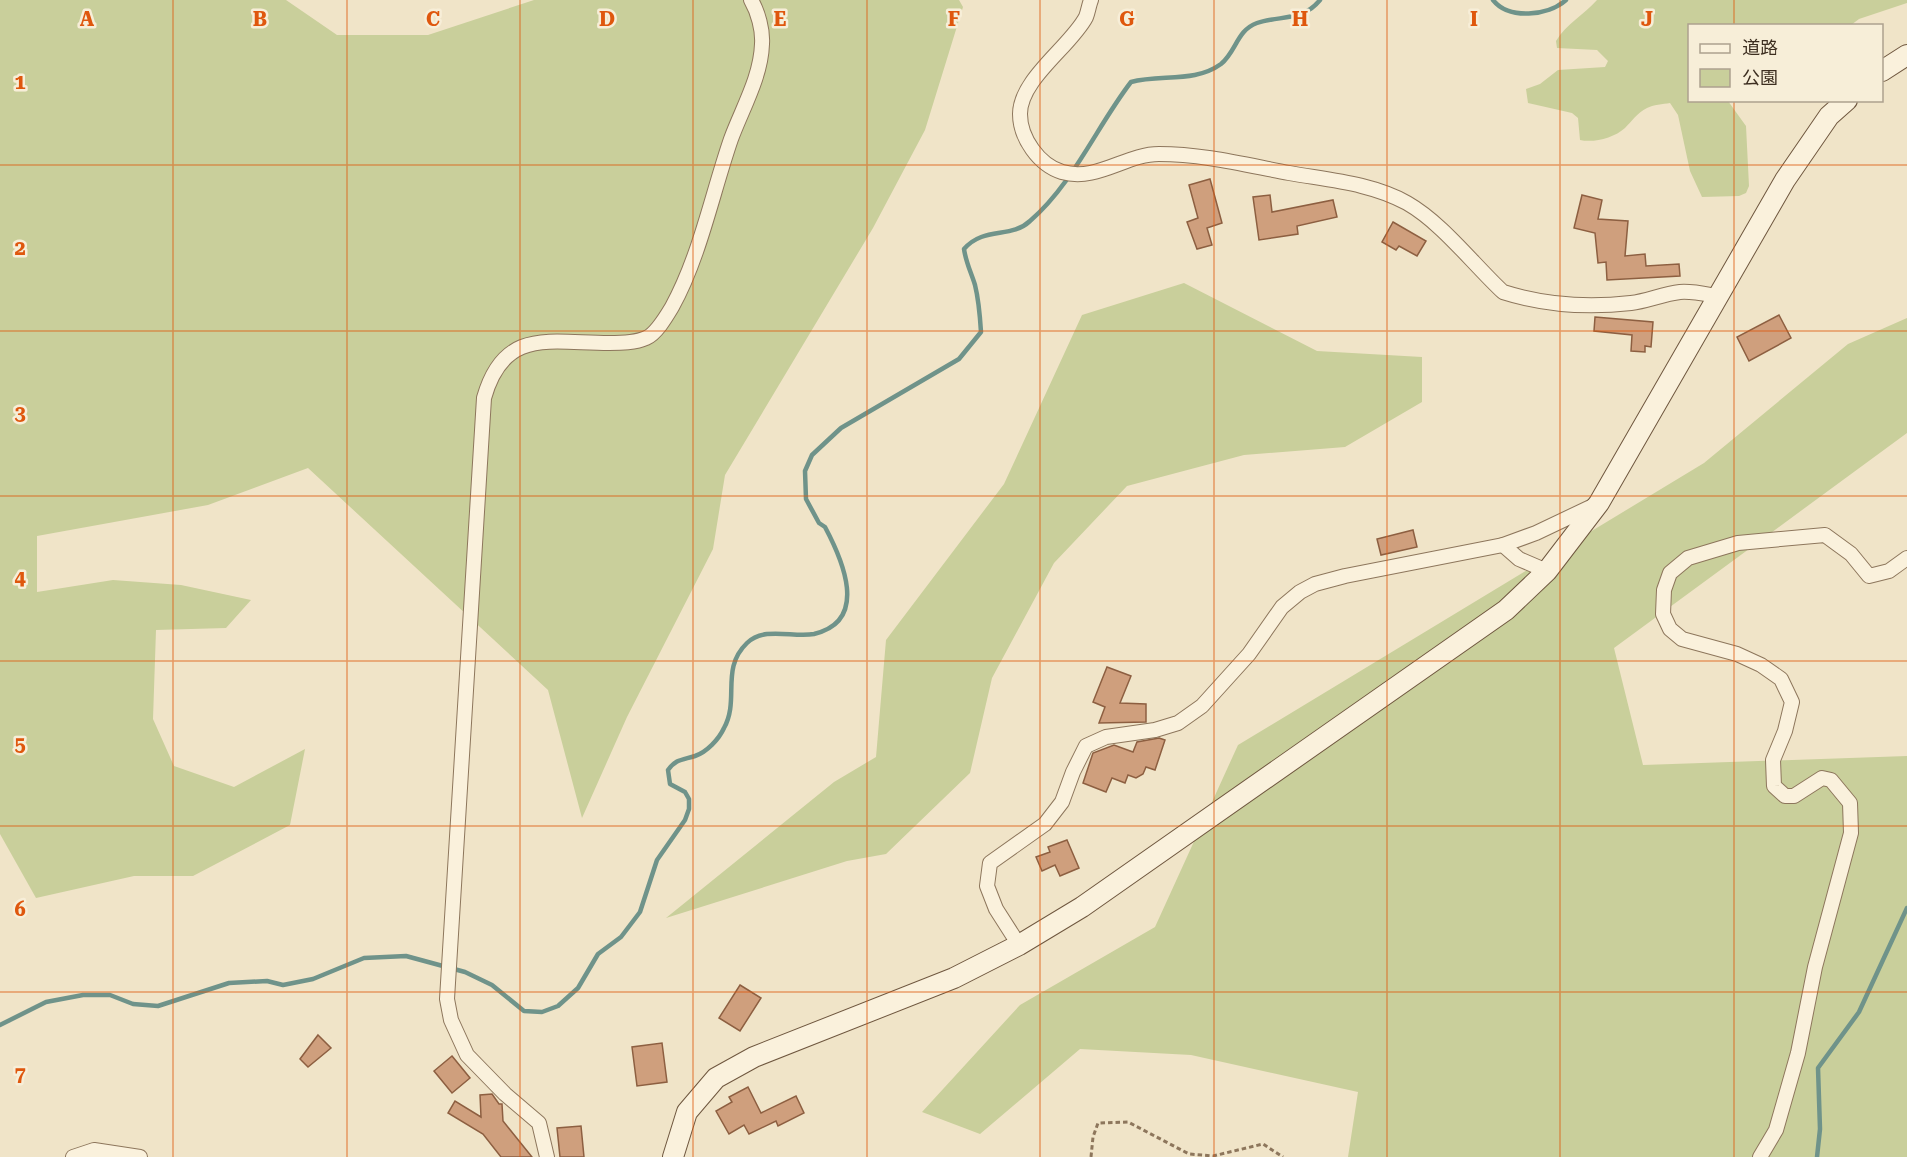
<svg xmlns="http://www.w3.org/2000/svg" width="1907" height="1157" viewBox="0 0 1907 1157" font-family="'Roboto Serif','Noto Sans JP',serif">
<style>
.green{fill:#c9cf9b}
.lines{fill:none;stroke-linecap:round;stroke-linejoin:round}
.stream{stroke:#6f938a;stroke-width:4.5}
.building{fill:#cf9f7d;stroke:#8d5f41;stroke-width:1.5}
.street-casing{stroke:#8d765c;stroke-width:16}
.secondary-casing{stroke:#6f573f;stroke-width:22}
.path{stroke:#8d765c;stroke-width:3;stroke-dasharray:4.5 3;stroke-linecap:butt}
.street{stroke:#faf1dc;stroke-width:14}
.secondary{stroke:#faf1dc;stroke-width:20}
.grid{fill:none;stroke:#df570d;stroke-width:1.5;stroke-opacity:0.55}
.grid-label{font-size:20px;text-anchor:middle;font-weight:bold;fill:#df570d;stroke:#f7eed8;stroke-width:5;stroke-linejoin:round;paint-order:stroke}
</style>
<rect width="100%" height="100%" fill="#f0e4c8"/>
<g class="green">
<polygon points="0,0 286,0 337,35 428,35 534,0 959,0 963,7 925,130 873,228 725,475 713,549 627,717 582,818 548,690 308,468 208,505 37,536 37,592 113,580 181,585 251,600 226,628 156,630 153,719 174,766 234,787 305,749 290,825 193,876 134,876 36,898 0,834"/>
<path d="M1597 0H1907V3L1859 19 1851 25 1690 26V100L1728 101 1746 126 1749 186 1746 193 1739 196 1702 197 1690 171 1678 115 1670 103C1663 104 1653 105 1647 108 1637 113 1632 121 1625 128 1614 138 1594 143 1580 140L1578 118 1572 113 1528 103 1526 89 1540 84 1558 70 1605 67 1608 61 1597 50 1557 48 1556 41C1566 24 1584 15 1597 0Z"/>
<polygon points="1184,283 1317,351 1422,357 1422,402 1345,447 1244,455 1127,486 1054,563 992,678 970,773 886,854 847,861 666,918 834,782 876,757 886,640 1004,484 1082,315"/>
<polygon points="1907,318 1907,433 1614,648 1643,765 1907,756 1907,1157 1348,1157 1358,1092 1191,1055 1080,1049 980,1134 922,1112 1020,1005 1155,927 1238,745 1704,463 1848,344"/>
</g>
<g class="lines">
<g class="stream">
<path d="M1493 0C1509 20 1548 16 1566 0"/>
<path d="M0 1025 46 1002 83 995H110L133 1004 158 1006 229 983 267 981 283 985 313 979 364 958 406 956 465 972 492 985 524 1011 542 1012 558 1006 578 988 598 954 621 937 640 912 657 860 685 820 689 809V799L685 792 670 784 668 770C676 759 682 760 695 756 707 752 719 739 724 728 740 699 720 669 747 643 765 626 793 638 814 634 870 621 842 559 825 527L819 523 806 499 805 471 812 455 841 428 959 359 981 332C980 316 979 301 975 285 971 272 966 263 964 249 984 226 1011 239 1030 221 1073 184 1097 126 1131 82 1161 74 1195 83 1221 64 1236 52 1237 30 1257 23 1281 15 1302 22 1320 0"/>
<polyline points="1817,1157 1820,1129 1818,1068 1859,1012 1907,908"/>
</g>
</g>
<g class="building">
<polygon points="1210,179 1222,223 1207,228 1212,245 1197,249 1187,222 1198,218 1189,185"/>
<polygon points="1270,195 1272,212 1333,200 1337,217 1297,226 1298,234 1259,240 1253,197"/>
<polygon points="1582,195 1602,200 1598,219 1628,221 1625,256 1645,254 1646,266 1679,264 1680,276 1607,280 1606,262 1598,263 1595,233 1574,228"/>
<polygon points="1393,222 1426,241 1417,256 1399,246 1396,250 1382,242"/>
<polygon points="1779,315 1791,338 1749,361 1737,337"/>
<polygon points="1595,317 1653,322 1651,347 1645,346 1645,352 1631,351 1632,335 1594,331"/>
<polygon points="1413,530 1417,547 1381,555 1377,539"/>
<polygon points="1107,667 1131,676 1120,703 1146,704 1146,722 1099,723 1105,707 1093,702"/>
<polygon points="1159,738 1165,740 1155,770 1146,767 1143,774 1136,778 1128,775 1125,783 1112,778 1106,792 1083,783 1093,753 1114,745 1133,752 1137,742"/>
<polygon points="1067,840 1079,868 1060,876 1055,865 1042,871 1036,857 1050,852 1048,847"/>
<polygon points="740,985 761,998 740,1031 719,1018"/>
<polygon points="318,1035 331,1048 308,1067 300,1059"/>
<polygon points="662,1043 667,1082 637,1086 632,1047"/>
<polygon points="452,1056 470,1078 452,1093 434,1071"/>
<polygon points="748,1087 761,1113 796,1096 804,1113 778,1126 776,1121 749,1134 744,1125 729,1134 716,1111 732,1102 729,1097"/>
<polygon points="492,1094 499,1104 502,1104 503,1121 532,1157 501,1157 483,1134 448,1113 455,1101 481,1117 480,1095"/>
<polygon points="581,1126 584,1157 560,1157 557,1128"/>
</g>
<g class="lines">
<g class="street-casing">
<g id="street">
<path d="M1091 0C1089 5 1088 12 1086 17 1071 46 1020 79 1020 114 1020 138 1039 165 1062 172 1097 182 1126 154 1159 154 1203 154 1246 165 1289 173 1328 180 1371 183 1407 203 1442 223 1473 264 1503 292 1544 305 1588 308 1631 303 1647 301 1663 294 1680 292 1692 291 1705 294 1716 296"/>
<polyline points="1503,545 1519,559 1547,571"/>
<polyline points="1019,945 996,909 987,886 990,863 1045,824 1062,802 1073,772 1086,746 1106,737 1155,730 1178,723 1202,706 1249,654 1282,607 1300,592 1315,584 1345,576 1503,545 1536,533 1597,504"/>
<polyline points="73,1157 94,1150 140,1157"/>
<path d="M547 1157 539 1123 505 1094 467 1055 451 1020 447 999 484 398C504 327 550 343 609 343 621 343 635 343 646 338 656 334 666 317 672 307 700 256 712 194 731 139 742 109 761 77 762 44 763 30 758 12 751 0"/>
<polyline points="1760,1157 1776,1130 1798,1053 1815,967 1851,833 1850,803 1831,780 1822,778 1794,796 1785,796 1774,786 1773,760 1785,731 1792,702 1781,679 1761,665 1737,654 1682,639 1670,629 1663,614 1664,590 1670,573 1688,558 1738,543 1825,535 1851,554 1869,576 1889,571 1907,558"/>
</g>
</g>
<g class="secondary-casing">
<g id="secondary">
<polyline points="1882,71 1907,55"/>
<polyline points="673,1157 687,1112 716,1078 754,1057 954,978 1019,945 1082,907 1506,610 1547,571 1599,503 1785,180 1829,116 1847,100"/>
</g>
</g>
<polyline class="path" points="1091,1157 1093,1137 1098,1123 1128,1122 1189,1154 1213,1156 1263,1144 1283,1157"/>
<use href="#street" class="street"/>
<use href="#secondary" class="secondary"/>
</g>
<path class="grid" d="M173 0V1157M347 0V1157M520 0V1157M693 0V1157M867 0V1157M1040 0V1157M1214 0V1157M1387 0V1157M1560 0V1157M1734 0V26M1734 100V1157M0 165H1907M0 331H1907M0 496H1907M0 661H1907M0 826H1907M0 992H1907"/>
<g class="grid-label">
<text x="87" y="26">A</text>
<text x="260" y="26">B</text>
<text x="433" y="26">C</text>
<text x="607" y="26">D</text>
<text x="780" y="26">E</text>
<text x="954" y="26">F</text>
<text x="1127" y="26">G</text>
<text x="1300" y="26">H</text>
<text x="1474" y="26">I</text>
<text x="1647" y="26">J</text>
<text x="20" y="89">1</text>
<text x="20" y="255">2</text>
<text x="20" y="420">3</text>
<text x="20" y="585">4</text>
<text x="20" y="751">5</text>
<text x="20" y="916">6</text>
<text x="20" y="1081">7</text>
</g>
<rect x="1688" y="24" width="195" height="78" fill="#f7eed8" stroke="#ada18e" stroke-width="1.5"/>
<rect x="1700" y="44" width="30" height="9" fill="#faf1dc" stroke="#ada18e" stroke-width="1.5"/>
<text x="1742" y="54" font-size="18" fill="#3d2e20">道路</text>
<rect x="1700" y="69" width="30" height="18" fill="#c9cf9b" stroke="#ada18e" stroke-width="1.5"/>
<text x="1742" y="84" font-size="18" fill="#3d2e20">公園</text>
</svg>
